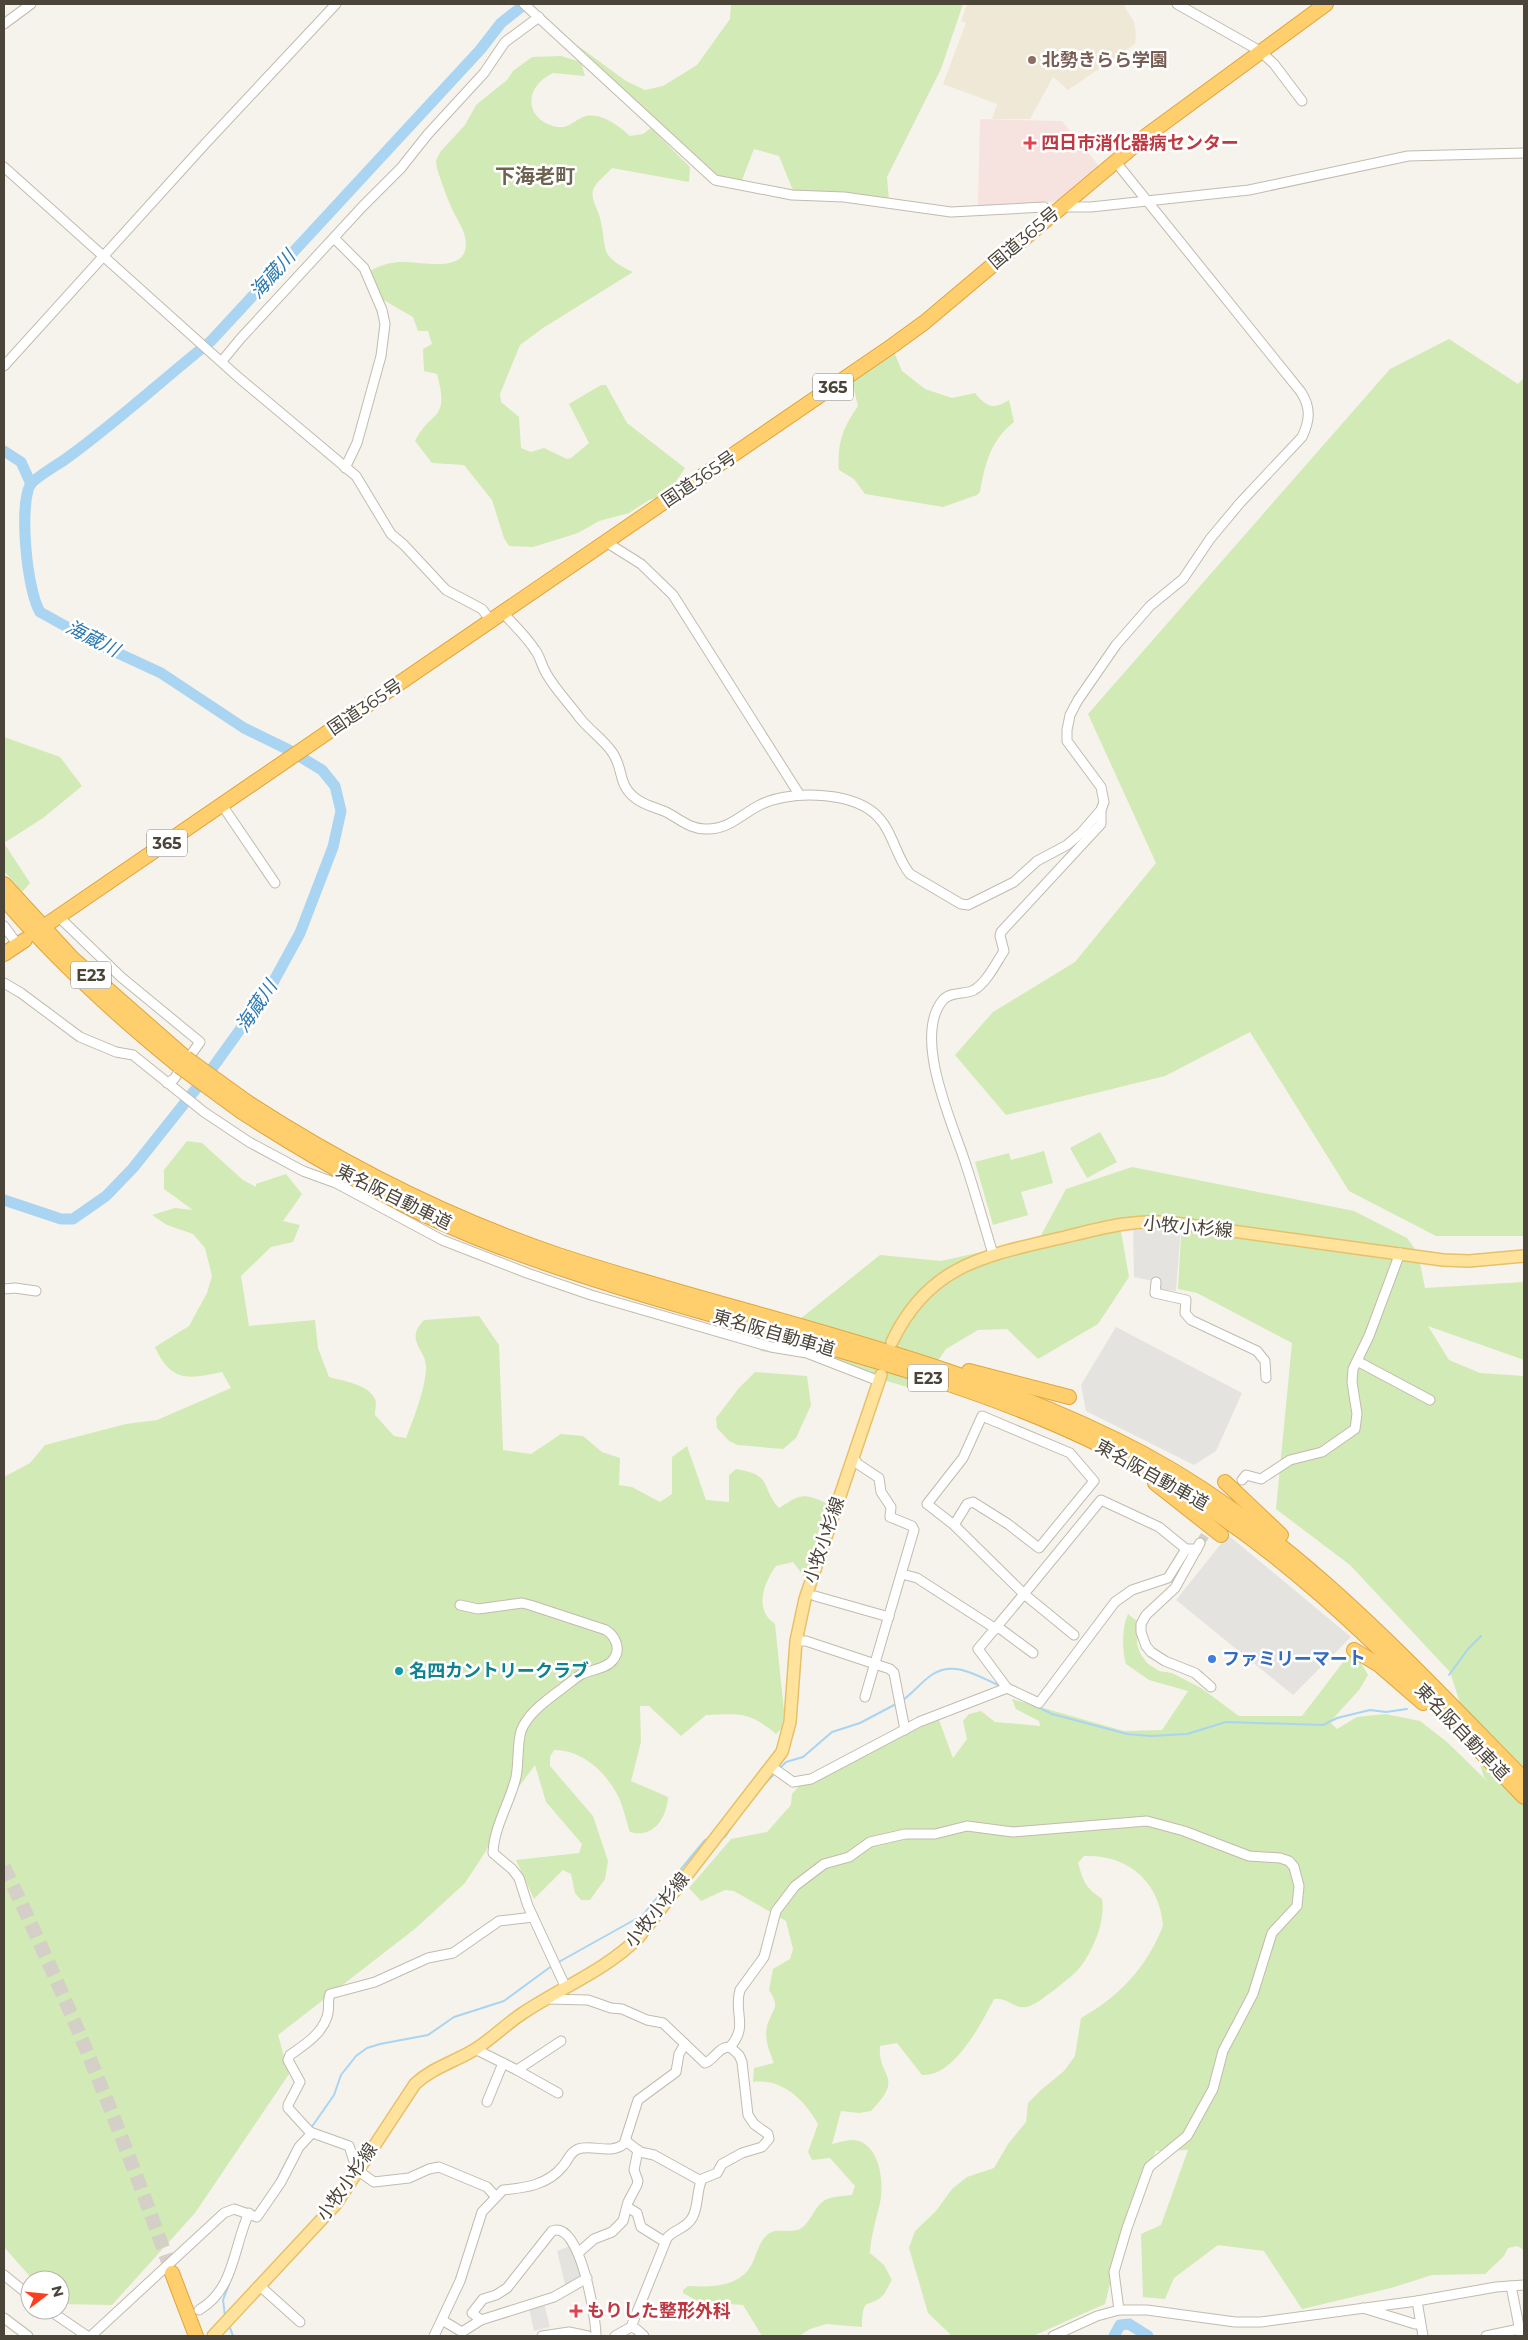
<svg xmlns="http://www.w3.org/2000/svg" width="1528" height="2340" viewBox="0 0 1528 2340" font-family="Montserrat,'Noto Sans JP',sans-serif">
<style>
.education{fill:#efe8d6}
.medical{fill:#f6e3e0}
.green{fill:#d2eab5}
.parking{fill:#e5e3e0}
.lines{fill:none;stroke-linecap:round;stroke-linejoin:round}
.stream{stroke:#a9d4f2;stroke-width:2}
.river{stroke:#a9d4f2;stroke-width:11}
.minor-tunnel{stroke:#d4d0c8;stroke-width:9;stroke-dasharray:9 4.5;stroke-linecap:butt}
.highway-tunnel{stroke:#d4d0c8;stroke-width:14;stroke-dasharray:14 7;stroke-linecap:butt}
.minor-casing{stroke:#c2bbae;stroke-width:11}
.major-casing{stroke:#e6c16a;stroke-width:14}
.highway-casing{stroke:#e0a43c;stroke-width:16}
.minor{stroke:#fff;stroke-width:9}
.major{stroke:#ffe39c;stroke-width:11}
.highway{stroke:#ffcf6e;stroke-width:14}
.highway-bridge-casing{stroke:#e0a43c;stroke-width:16;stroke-linecap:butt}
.highway-bridge{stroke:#ffcf6e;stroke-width:14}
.education-dot{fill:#8d6e63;stroke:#fff;stroke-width:2}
.health-dot{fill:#e0444e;stroke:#fff;stroke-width:2}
.shop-dot{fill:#3f7fe0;stroke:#fff;stroke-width:2}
.culture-dot{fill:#0f9aa8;stroke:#fff;stroke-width:2}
.labels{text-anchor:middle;stroke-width:5;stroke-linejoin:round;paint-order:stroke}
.shield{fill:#fff;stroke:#817c74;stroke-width:1}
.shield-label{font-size:16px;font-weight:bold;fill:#4b4439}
.education-label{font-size:18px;font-weight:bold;fill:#785e54;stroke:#fff;text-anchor:start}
.health-label{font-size:18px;font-weight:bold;fill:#be3a42;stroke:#fff;text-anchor:start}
.street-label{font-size:18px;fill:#4b4439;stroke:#fff}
.shop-label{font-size:18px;font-weight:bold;fill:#366cbe;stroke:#fff;text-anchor:start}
.culture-label{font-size:18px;font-weight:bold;fill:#0d838f;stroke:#fff;text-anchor:start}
.water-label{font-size:19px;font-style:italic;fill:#2e7ab2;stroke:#fff}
.quarter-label{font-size:20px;font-weight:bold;fill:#6e6250;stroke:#fff}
</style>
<rect width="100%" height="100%" fill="#f6f3ec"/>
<polygon class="education" points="967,4 1123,4 1134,22 1136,34 1135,44 1068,90 1053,77 1030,119 992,119 997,104 943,84 966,23 961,21"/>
<polygon class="medical" points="980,119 1062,121 1099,166 1059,201 978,207"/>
<g class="green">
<polygon points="731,4 963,4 941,69 887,177 889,201 794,193 779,156 754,149 740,185 717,177 574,48 577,45 626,81 645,90 663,86 697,65 730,19"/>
<path d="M561 56 581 62 585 76 553 73C523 87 524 120 557 127 569 129 575 119 586 116 602 113 619 126 630 136L643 134 651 128 690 167 689 182 612 168C607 174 597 181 594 188 589 197 598 209 600 218 608 250 597 255 633 272L543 328 520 345 500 394 501 402 519 417 521 448 531 452 544 448 567 459 571 458 589 443 569 404 601 385H606L627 423 685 468 667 495 649 500 629 513 599 521 578 533 533 547 509 546 504 538 492 500 464 465 432 463 415 441C431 409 450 422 437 374L424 371 423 349 432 344 428 331H418L413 317 380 298 368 280 370 271C380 265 395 261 407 262 428 263 476 274 464 233 461 225 456 217 452 209 446 196 442 183 437 169L436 160 441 151 465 125 476 105 507 80 513 71 532 57Z"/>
<polygon points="1449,339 1518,384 1524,378 1524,1236 1436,1236 1349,1191 1250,1032 1165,1076 1006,1115 955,1055 993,1012 1075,962 1156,863 1088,714 1390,369"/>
<path d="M894 352 902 371 925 389 952 398 975 393C986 407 994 410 1009 400L1014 422C990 441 985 464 980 492L977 495 943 507 865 494 854 479 839 470C837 444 843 427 858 406L852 382Z"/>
<polygon points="4,737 60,757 82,786 43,818 4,843"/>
<polygon points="4,843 30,883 22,892 4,871"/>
<polygon points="1100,1132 1117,1162 1087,1178 1070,1148"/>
<path d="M187 1141 202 1143 243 1180 256 1187V1184L286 1174 302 1194 283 1221 300 1225 293 1242 271 1247 241 1276 249 1326 315 1320 318 1348 329 1377C343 1381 368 1384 375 1399 377 1403 375 1410 375 1415L394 1436 406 1438C414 1417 424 1393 426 1370 428 1349 403 1342 424 1320L479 1316 499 1345 503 1450 531 1454 561 1434 583 1436 602 1452 620 1458 619 1485 632 1487 660 1502 672 1494V1457L687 1446 706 1500 729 1502V1475L736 1469C774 1475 760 1487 779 1508 800 1495 802 1492 826 1503L806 1579 793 1562 776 1566C763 1584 754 1610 775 1624L784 1711 782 1728 776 1734C748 1711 741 1714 706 1715L681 1736 649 1706H640L641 1742 631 1781 668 1797C667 1818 653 1839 630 1832 626 1821 624 1809 619 1798 607 1773 583 1750 554 1750L550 1757V1766L593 1816 608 1861 605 1879 590 1900H581L575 1893 571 1874 563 1870 534 1899 516 1860 579 1853 582 1844 546 1802 535 1765 503 1808 486 1851 465 1883 416 1928 278 2035 289 2074 195 2213 112 2305 60 2304V2280H33L4 2247V1477L30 1463 45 1445 126 1424 157 1420 231 1388 222 1372C189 1379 171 1383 155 1347L189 1326 207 1293 212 1276 205 1248 193 1234 167 1225 152 1215 175 1208 193 1210 164 1189V1170Z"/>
<polygon points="1044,1151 1053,1183 1021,1192 1028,1215 993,1225 975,1162 1009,1153 1011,1160"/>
<path d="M1132 1167 1354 1211 1407 1238 1418 1253 1425 1288 1524 1282V1360L1428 1326 1449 1360 1480 1373 1524 1376V2250L1517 2246 1508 2248 1504 2256 1485 2274 1432 2275 1391 2288 1302 2309 1264 2251 1218 2245 1174 2278 1165 2299 1143 2297 1141 2234 1161 2225 1188 2150 1156 2151 1126 2218 1105 2304 1033 2336H949L950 2334 928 2313 909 2248 915 2231 936 2211 952 2189 967 2177 994 2168 1008 2144 1026 2122 1028 2103 1041 2090 1064 2071 1075 2056 1081 2018C1120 1996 1146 1968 1163 1926 1160 1882 1128 1854 1084 1856L1078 1863C1084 1883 1085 1887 1102 1899 1106 1921 1092 1954 1077 1971 1070 1978 1061 1984 1053 1991 1045 1996 1036 2005 1026 2007 1014 2009 1007 1997 994 1999 981 2024 954 2077 922 2075L897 2043 880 2046C877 2078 906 2075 871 2111L859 2113 841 2111 832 2144C841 2142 851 2138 859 2141 881 2149 884 2184 880 2203 876 2220 871 2235 870 2253L884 2265 892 2280C889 2284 887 2290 884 2294 869 2311 863 2292 862 2327L826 2324 810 2329 799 2336H762L743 2305 699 2302 683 2293V2290L688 2286C707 2287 735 2288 749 2269 756 2259 757 2244 767 2235 776 2227 789 2234 800 2229 811 2223 814 2206 825 2200 832 2196 844 2196 852 2195L855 2186 830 2158 812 2160 808 2152 818 2124C805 2101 783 2078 753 2082L754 2068 774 2063C769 2050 763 2037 768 2023 774 2007 780 2007 769 1990L773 1969 790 1959 793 1949 786 1921 734 1891 725 1890 701 1901 689 1888 731 1839 767 1832 791 1805 792 1794 799 1786 823 1777 889 1740 939 1720 953 1758 967 1739 963 1721 969 1714 981 1711 995 1722 1040 1726 1039 1721 1016 1709 1012 1699 1124 1731 1162 1730 1188 1691 1149 1680 1126 1664C1122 1652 1122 1626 1128 1614L1138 1622 1137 1644 1140 1653 1147 1663 1159 1671 1172 1673 1201 1688 1239 1716H1302L1347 1657 1356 1655 1368 1675 1359 1690 1330 1722 1337 1729 1357 1717 1385 1714 1420 1721 1447 1742 1488 1782 1484 1777 1450 1672 1350 1565 1276 1509 1292 1343 1197 1293 1178 1289 1182 1219 1119 1220 1129 1277 1098 1324 1038 1359 1007 1329 978 1330 946 1349 924 1381 911 1388 801 1357 760 1351 880 1255 941 1261 1039 1239 1066 1189Z"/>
<polygon points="755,1372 807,1376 811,1405 796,1438 783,1449 738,1445 729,1441 717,1428 716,1418 739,1388"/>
</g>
<g class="parking">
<polygon points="1133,1225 1181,1226 1176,1291 1152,1288 1153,1281 1134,1277"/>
<polygon points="1116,1327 1242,1393 1216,1451 1194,1465 1086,1411 1081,1385"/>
<polygon points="1228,1535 1351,1637 1293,1695 1176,1600"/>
<polygon points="570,2246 584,2278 566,2288 557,2251"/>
<polygon points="544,2303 550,2327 534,2331 529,2308"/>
</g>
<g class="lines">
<g class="stream">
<polyline points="1449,1675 1468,1649 1481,1636"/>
<polyline points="1006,1691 1052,1714 1127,1734 1151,1736 1187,1734 1226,1722 1323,1725 1337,1718 1370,1710 1386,1712 1407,1709"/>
<path d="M903 1700C914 1692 922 1681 933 1674 956 1660 979 1677 1000 1686"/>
<polyline points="780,1768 786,1762 803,1757 832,1732 860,1723 896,1704"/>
<polyline points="761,1788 775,1773"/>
<polyline points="719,1839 725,1837 737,1819"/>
<polyline points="557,1963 643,1915 705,1840 710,1839"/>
<polyline points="311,2128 334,2095 341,2075 356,2056 367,2048 380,2044 428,2035 454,2017 504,2001 553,1965"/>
<polyline points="276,2182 292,2151"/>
<polyline points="225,2316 223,2300 236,2266"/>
<polyline points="229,2325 233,2336"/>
</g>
<g class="river">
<polyline points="4,451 21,462 31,484"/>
<path d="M4 1200 61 1219H73L106 1196 133 1168 211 1070 270 988 300 933 333 847 341 811 335 786 322 770 289 750 244 728 161 673 96 643 40 612C27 591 19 508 30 485 34 478 59 464 67 458 117 422 162 380 211 341L480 50 501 23 525 4"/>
<polyline points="1114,2336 1120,2325 1129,2324 1148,2336"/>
</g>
<polyline class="minor-tunnel" points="1200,1543 1212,1525"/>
<path class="highway-tunnel" d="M4 1867C68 1999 123 2135 172 2273"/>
<g class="minor-casing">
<g id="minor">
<polyline points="524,4 715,180 792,195 844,197 951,212 1044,207 1052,215"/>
<polyline points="1177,4 1260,51 1274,64 1302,101"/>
<polyline points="4,24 31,4"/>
<polyline points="4,167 238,377 356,476 391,534 404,545 446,590 482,609 491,621"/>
<polyline points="1062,207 1091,207 1249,190 1408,156 1524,153"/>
<polyline points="334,238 364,268 382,310 385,324 381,356 357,443 345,468"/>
<polyline points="222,361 241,338 363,206 401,168 428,134 484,73 505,42 539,17"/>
<polyline points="4,366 205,144 336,4"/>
<polyline points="606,542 641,564 673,595 799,794"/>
<path d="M503 613C514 625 527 637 535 650 540 656 541 664 545 671 553 687 568 702 579 717 589 730 603 739 612 752 625 770 616 785 638 800 647 806 657 808 666 812 680 819 691 830 707 829 729 829 741 815 758 806 786 790 848 791 874 813 893 829 895 856 910 874L961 904 968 905 1014 882 1037 861 1067 845 1081 833 1101 810 1104 802 1101 787 1067 741V730L1070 715 1078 700 1116 645 1150 606 1183 579 1210 539 1240 503 1302 437C1310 420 1311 408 1301 392L1115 161"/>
<polyline points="222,805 275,883"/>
<polyline points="59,917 121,977 200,1042 174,1079 167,1083"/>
<polyline points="4,926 18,945"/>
<polyline points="4,983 21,993 80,1037 116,1052 133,1055 204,1112 249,1142 303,1171 336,1183 442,1240 527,1273 591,1295 771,1347 807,1353 879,1381"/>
<path d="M993 1254C983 1221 974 1188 963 1156 950 1118 913 1035 943 1000 951 991 965 995 974 990 987 982 996 963 1004 951L1000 936 1001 932 1101 824V810"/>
<polyline points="1156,1282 1155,1293 1186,1300 1185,1313 1191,1320 1257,1351 1265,1361 1266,1378"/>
<polyline points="4,1289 15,1288 36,1291"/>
<polyline points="1357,1361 1430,1400"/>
<polyline points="853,1457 858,1464 879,1478 881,1492 891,1507 890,1517 912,1526 914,1530 865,1697"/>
<polyline points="1242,1480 1246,1475 1261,1479 1290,1460 1322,1452 1355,1429 1357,1414 1352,1382 1353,1369 1369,1336 1400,1253"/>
<polyline points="954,1525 967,1504 973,1502 1008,1524 1039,1548 1094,1481 1070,1453 982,1416 963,1458 927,1504 954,1525 1024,1594 1101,1500 1159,1527 1186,1549 1197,1549"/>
<polyline points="1200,1543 1175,1588 1146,1615 1141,1624 1141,1632 1146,1646 1151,1652 1165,1661 1195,1673 1211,1687"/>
<polyline points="902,1574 917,1578 996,1629"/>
<polyline points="815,1596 889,1617"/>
<path d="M460 1605 478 1609 522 1603 530 1605 606 1630C615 1636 622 1649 613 1660 606 1669 593 1669 582 1674 576 1677 570 1683 564 1687 549 1699 528 1712 521 1731 517 1745 519 1762 516 1777 510 1803 494 1826 493 1853L512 1869 519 1878 528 1906 566 1988"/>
<polyline points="998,1627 1033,1653"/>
<polyline points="796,1641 806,1641 890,1669 894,1673 905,1730"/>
<polyline points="1007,1688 978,1649 1024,1594 1074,1635"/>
<polyline points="772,1767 793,1782 811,1779 919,1722 1007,1688 1039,1703 1115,1602 1132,1590 1168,1578 1186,1549"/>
<path d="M547 1999 588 2000 611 2008 622 2009 647 2020 663 2023 705 2063C715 2059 718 2047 730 2047 749 2026 733 2012 740 1990L764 1957 776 1911 795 1886 824 1864 849 1857 870 1842 905 1834H935L967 1826 1013 1832 1147 1821 1184 1831 1249 1856 1280 1858 1289 1861 1294 1867 1299 1886 1297 1906 1272 1933 1253 1994 1223 2051 1213 2089 1187 2136 1149 2167 1127 2228 1114 2272 1119 2310"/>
<polyline points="475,2049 517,2070 558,2093"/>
<polyline points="517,2070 561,2041"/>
<polyline points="487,2102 503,2063"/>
<polyline points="626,2141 640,2152 654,2155 701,2181"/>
<path d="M495 2196 487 2187 439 2167 429 2169 409 2178 374 2182 357 2170 349 2146 310 2132 288 2108V2105L300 2082 288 2060 290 2055C304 2045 321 2035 327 2017 330 2009 327 2002 330 1994L375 1982 428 1958 453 1953 499 1921 533 1917"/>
<polyline points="627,2207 637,2213 641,2227 665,2242"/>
<polyline points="578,2253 594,2239 612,2232 623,2221 628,2202 637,2185 638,2181 634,2170 638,2150"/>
<polyline points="4,2275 30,2296"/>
<polyline points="1511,2286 1521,2336"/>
<polyline points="261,2287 300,2322"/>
<polyline points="1417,2301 1423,2336"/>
<polyline points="1363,2308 1415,2324 1420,2323"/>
<polyline points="49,2310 87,2336"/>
<path d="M199 2310C235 2289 233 2247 249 2213"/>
<polyline points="4,2318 28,2336"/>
<path d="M442 2320 462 2332 481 2320 472 2313 483 2299 496 2295 507 2288 552 2231C580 2219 596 2318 596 2336"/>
<polyline points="481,2320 554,2297 587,2278"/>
<polyline points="631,2327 636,2329 644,2336"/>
<polyline points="91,2336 224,2213 234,2209 257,2217 281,2182 299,2147 312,2133"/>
<path d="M434 2336 460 2281 482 2212 503 2190C525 2188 548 2185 563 2166 569 2159 569 2153 578 2149 592 2144 610 2155 624 2144L638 2100 676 2072 679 2054 685 2044"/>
<polyline points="542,2336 569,2332 588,2336"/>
<path d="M615 2336 631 2327 667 2238C674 2229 686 2229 692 2218 699 2207 696 2191 702 2179L717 2173 722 2164 742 2153 762 2147 769 2139 768 2134 754 2124 748 2115 742 2062 739 2055 730 2047"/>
<polyline points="1053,2336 1097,2316 1119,2310 1147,2310 1235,2322 1261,2322 1417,2301 1496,2287 1524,2285"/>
<polyline points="1486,2336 1524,2328"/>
</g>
</g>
<g class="major-casing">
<g id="major">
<path d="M892 1342C929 1263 988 1255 1065 1237 1101 1228 1137 1218 1174 1223L1443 1260 1469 1261 1524 1256"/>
<path d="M213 2336 336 2204 415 2084C432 2068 454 2062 474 2050 492 2039 506 2024 523 2013 562 1987 606 1970 639 1937L782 1752 790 1722 796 1641 805 1599 881 1375"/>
</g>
</g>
<g class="highway-casing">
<g id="highway">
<polyline points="4,884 72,958 186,1058"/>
<path d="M4 899C57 961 116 1015 179 1066"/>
<polyline points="49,923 892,346 925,322 1146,136 1326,4"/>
<polyline points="4,954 25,940"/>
<path d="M247 1102C344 1165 449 1218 558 1255 753 1319 962 1357 1144 1454 1294 1535 1406 1659 1524 1779"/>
<path d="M242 1112C315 1159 390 1202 470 1235 521 1256 573 1273 625 1289 785 1339 953 1372 1104 1447 1276 1532 1394 1661 1524 1797"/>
<polyline points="969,1371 1069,1397"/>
<polyline points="1225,1482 1281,1535"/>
<polyline points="1155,1483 1221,1535"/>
<polyline points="1354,1650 1379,1665 1423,1703"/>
<polyline points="172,2273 196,2336"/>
</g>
</g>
<use href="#minor" class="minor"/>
<use href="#major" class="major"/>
<use href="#highway" class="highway"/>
<g class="highway-bridge-casing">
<g id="highway-bridge">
<polyline points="186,1058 247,1102"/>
<polyline points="179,1066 242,1112"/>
</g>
</g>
<use href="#highway-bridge" class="highway-bridge"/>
</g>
<circle class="education-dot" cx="1032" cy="60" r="5"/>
<g class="health-dot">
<path d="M1027.5 135.5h5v5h5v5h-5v5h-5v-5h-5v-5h5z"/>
<path d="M573.5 2303.5h5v5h5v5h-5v5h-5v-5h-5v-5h5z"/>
</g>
<circle class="shop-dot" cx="1212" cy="1659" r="5"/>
<circle class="culture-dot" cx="399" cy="1671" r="5"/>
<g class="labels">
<g class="shield">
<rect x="813" y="373.5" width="40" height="27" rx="4"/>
<rect x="147" y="829.5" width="40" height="27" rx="4"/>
<rect x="71" y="961.5" width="40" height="27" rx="4"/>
<rect x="908" y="1364.5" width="40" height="27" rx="4"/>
</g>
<g class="shield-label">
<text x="833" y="393">365</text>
<text x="167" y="849">365</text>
<text x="91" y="981">E23</text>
<text x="928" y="1384">E23</text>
</g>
<g class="education-label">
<text x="1042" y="66">北勢きらら学園</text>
</g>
<g class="health-label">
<text x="1041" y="149">四日市消化器病センター</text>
<text x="587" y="2317">もりした整形外科</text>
</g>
<g class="street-label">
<text transform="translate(1024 238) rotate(-40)" y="6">国道365号</text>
<text transform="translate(699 479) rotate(-34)" y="6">国道365号</text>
<text transform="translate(365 707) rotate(-34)" y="6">国道365号</text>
<text transform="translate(394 1197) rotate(26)" y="6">東名阪自動車道</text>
<text transform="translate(1188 1227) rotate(5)" y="6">小牧小杉線</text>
<text transform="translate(774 1333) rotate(16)" y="6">東名阪自動車道</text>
<text transform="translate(1152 1475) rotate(29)" y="6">東名阪自動車道</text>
<text transform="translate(824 1540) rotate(-71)" y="6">小牧小杉線</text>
<text transform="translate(1462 1732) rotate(46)" y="6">東名阪自動車道</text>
<text transform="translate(657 1910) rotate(-51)" y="6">小牧小杉線</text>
<text transform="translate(347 2182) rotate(-55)" y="6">小牧小杉線</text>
</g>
<g class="shop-label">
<text x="1222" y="1665">ファミリーマート</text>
</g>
<g class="culture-label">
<text x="409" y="1677">名四カントリークラブ</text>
</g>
<g class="water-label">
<text transform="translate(272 274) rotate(-48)" y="7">海蔵川</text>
<text transform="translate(93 638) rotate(27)" y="7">海蔵川</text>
<text transform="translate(256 1006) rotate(-56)" y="7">海蔵川</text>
</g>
<g class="quarter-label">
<text x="535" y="183">下海老町</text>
</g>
</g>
<rect width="1528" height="2340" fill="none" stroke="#4b4439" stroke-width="10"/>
<g transform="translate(45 2295) rotate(74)"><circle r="24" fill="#ffffff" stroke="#b7b4b0"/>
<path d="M0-4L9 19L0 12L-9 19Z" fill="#fc3f1d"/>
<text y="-8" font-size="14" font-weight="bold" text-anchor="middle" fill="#4b4439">N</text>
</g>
</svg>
